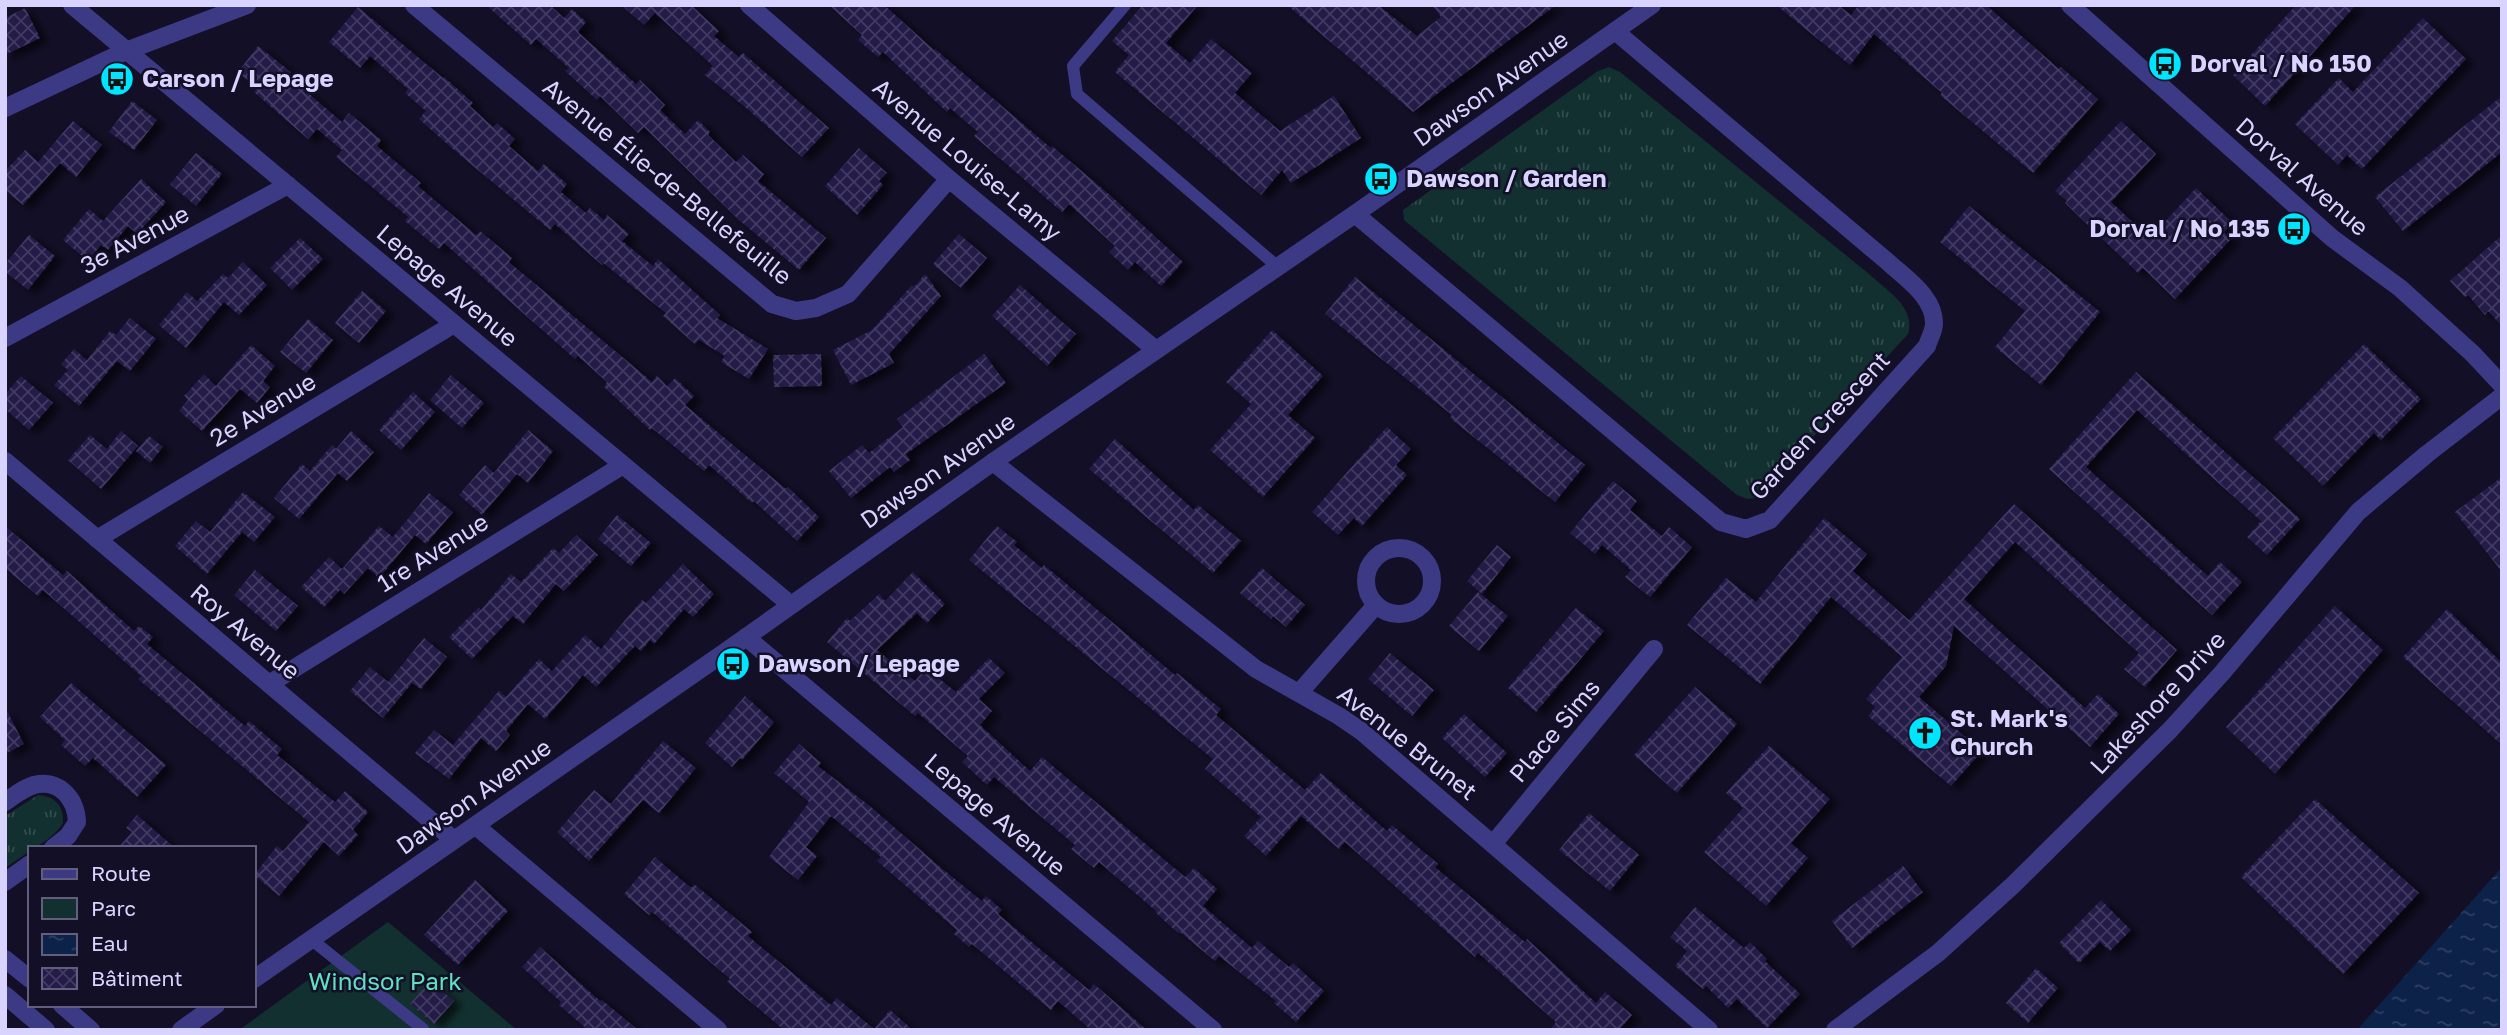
<svg xmlns="http://www.w3.org/2000/svg" width="2507" height="1035" viewBox="0 0 2507 1035" font-family="'Golos Text',sans-serif">
<style>
.grass{fill:url(#grass-tufts)}
.park{fill:#12302f}
.water{fill:url(#water-ripples)}
.building{fill:url(#building-cross-hatch);filter:url(#shadow)}
.lines{fill:none;stroke-linecap:round;stroke-linejoin:round}
.service{stroke:#3d3a85;stroke-width:12}
.minor{stroke:#3d3a85;stroke-width:18}
.tertiary{stroke:#3d3a85;stroke-width:18}
.labels{text-anchor:middle;stroke-width:5;stroke-linejoin:round;paint-order:stroke}
.poi-label{font-size:24px;font-weight:bold;fill:#d9d4ff;stroke:#130f26;text-anchor:start}
.street-label{font-size:24px;fill:#d9d4ff;stroke:#130f26}
.park-label{font-size:24px;fill:#5fe0c0;stroke:#130f26}
</style>
<defs>
<pattern id="grass-tufts" width="24" height="20" patternUnits="userSpaceOnUse" patternTransform="scale(1.75)"><rect width="24" height="20" fill="#12302f"/><path d="M3 7l-1-3M5 7V3M7 7l1-3M15 17l-1-3M17 17v-4M19 17l1-3" fill="none" stroke="#344d4e"/></pattern>
<pattern id="water-ripples" width="26" height="14" patternUnits="userSpaceOnUse" patternTransform="scale(1.75)"><rect width="26" height="14" fill="#0c2248"/><path d="M2 4q2-2 4 0t4 0M15 11q2-2 4 0t4 0" fill="none" stroke="#2f4163"/></pattern>
<pattern id="building-cross-hatch" width="8" height="8" patternUnits="userSpaceOnUse" patternTransform="scale(1.75)"><rect width="8" height="8" fill="#241b47"/><path d="M0 0l8 8M0 8l8-8" fill="none" stroke="#433b63"/></pattern>
<filter id="shadow"><feDropShadow dx="8" dy="4.5" stdDeviation="3.5" flood-color="#0009"/></filter>
</defs>
<rect width="100%" height="100%" fill="#130f26"/>
<g class="grass">
<path d="M1609 67 1620 72 1869 274C1887 291 1916 307 1908 334L1757 498 1748 499 1737 495 1404 220 1403 210 1598 71Z"/>
<path d="M38 795C54 796 64 805 63 823 56 834 42 846 30 848V851L5 868V816Z"/>
</g>
<polygon class="park" points="388,922 517,1030 239,1030"/>
<polygon class="water" points="2502,867 2502,1030 2357,1030"/>
<g class="building">
<polygon points="486,5 550,5 564,18 572,9 586,22 578,32 636,84 640,80 665,105 660,110 685,134 698,120 710,132 708,135 736,162 743,155 764,174 758,181 826,238 799,270 739,220 644,127 638,133 600,96 597,100 565,71 569,68 536,39 531,45"/>
<polygon points="621,5 691,5 719,31 714,36 739,57 743,53 829,128 802,157 745,107 705,75 713,66 655,13 644,25"/>
<polygon points="829,5 884,5 934,50 935,49 1051,148 1052,146 1111,196 1183,262 1161,286 1135,262 1128,270 1109,252 1115,246 1069,204 1062,212 974,136 978,132 950,108 947,112 883,52 878,57 858,40 862,35"/>
<polygon points="1143,5 1198,5 1166,43 1190,63 1211,39 1252,73 1235,93 1280,131 1334,96 1361,138 1291,183 1282,170 1261,195 1115,72 1129,55 1112,41"/>
<polygon points="1287,5 1378,5 1417,36 1441,17 1432,5 1556,5 1413,112"/>
<polygon points="1776,5 1838,5 1851,15 1859,5 1986,5 2059,69 2061,67 2098,99 2033,173 1940,95 1942,93 1874,34 1850,65"/>
<polygon points="2296,5 2356,5 2265,106 2233,75"/>
<polygon points="358,7 443,78 444,77 473,103 470,106 493,127 497,123 515,139 509,146 538,171 544,164 567,184 561,192 586,213 590,208 604,220 607,215 629,234 622,241 653,266 658,259 720,315 717,318 768,349 749,379 721,362 725,356 699,340 695,344 663,316 666,313 603,263 602,265 555,224 550,230 454,150 419,119 426,111 405,93 408,89 370,56 360,68 329,42"/>
<polygon points="25,8 40,38 5,55 5,18"/>
<polygon points="2423,18 2466,59 2362,169 2347,155 2338,165 2295,124 2339,78 2353,92"/>
<polygon points="258,46 291,72 288,76 342,122 349,113 381,140 377,146 421,183 418,186 476,235 480,231 512,258 509,262 652,382 657,376 667,386 675,378 694,396 685,405 786,489 788,487 819,517 797,541 754,501 752,503 709,465 704,471 652,428 650,430 604,387 607,382 578,356 575,359 444,243 439,249 405,221 408,217 336,157 342,150 317,129 308,139 254,92 257,88 238,72"/>
<polygon points="2502,96 2502,152 2403,231 2375,197"/>
<polygon points="132,101 157,120 134,150 109,132"/>
<polygon points="73,121 102,145 76,177 60,163 23,205 5,190 5,171 25,150 38,162"/>
<polygon points="2121,121 2156,154 2111,202 2150,238 2196,188 2233,223 2224,232 2231,239 2175,299 2143,268 2138,273 2065,203 2067,201 2055,191"/>
<polygon points="859,148 887,173 879,181 883,185 857,215 825,186"/>
<polygon points="196,153 222,174 196,206 170,184"/>
<polygon points="141,179 166,202 137,234 128,226 108,250 101,245 88,261 63,240 89,209 103,221"/>
<polygon points="1969,206 2100,312 2041,385 1995,347 2025,311 1940,242"/>
<polygon points="959,234 987,258 961,288 933,264"/>
<polygon points="29,235 55,256 28,290 5,271 5,264"/>
<polygon points="2502,235 2502,326 2488,311 2485,315 2468,295 2465,297 2450,281"/>
<polygon points="300,238 323,259 292,290 270,268"/>
<polygon points="243,262 267,285 239,315 224,302 186,348 159,325 187,292 197,301 223,274 228,278"/>
<polygon points="925,274 941,296 889,354 894,363 851,385 833,350 872,330 912,285 914,287"/>
<polygon points="1355,277 1585,465 1555,502 1450,418 1452,415 1325,314"/>
<polygon points="1020,285 1076,334 1047,366 992,316"/>
<polygon points="362,291 386,311 359,343 335,323"/>
<polygon points="130,318 156,339 130,371 117,361 79,406 54,385 68,370 61,364 74,349 87,360 110,331 116,335"/>
<polygon points="308,319 333,340 306,373 280,352"/>
<polygon points="1272,330 1323,376 1288,415 1315,438 1263,497 1210,450 1251,404 1226,382"/>
<polygon points="2364,344 2421,399 2381,440 2374,433 2323,486 2273,438"/>
<polygon points="251,345 275,366 263,381 270,387 257,403 240,389 202,431 179,411 188,400 184,396 204,374 216,386"/>
<polygon points="821,354 822,386 774,387 773,355"/>
<polygon points="984,354 1006,383 906,454 910,460 894,472 890,467 851,498 829,471 862,445 869,453 903,427 897,419"/>
<polygon points="2136,372 2300,519 2267,555 2247,537 2261,521 2137,410 2086,467 2208,576 2220,562 2242,582 2212,615 2049,469"/>
<polygon points="451,375 484,403 462,428 430,400"/>
<polygon points="21,376 53,403 29,430 5,409 5,394"/>
<polygon points="413,392 435,412 401,450 379,430"/>
<polygon points="1387,427 1411,449 1396,465 1407,475 1362,526 1354,518 1338,535 1312,512"/>
<polygon points="528,430 553,451 528,483 517,474 482,515 459,495 485,465 494,473"/>
<polygon points="121,431 138,446 101,489 68,460 90,435 107,449"/>
<polygon points="351,431 374,452 347,481 338,473 299,519 274,498 302,464 310,471 332,445 336,449"/>
<polygon points="149,436 163,447 150,463 136,451"/>
<polygon points="1115,439 1194,510 1198,505 1241,541 1213,573 1089,469"/>
<polygon points="2502,477 2502,572 2455,512"/>
<polygon points="1613,481 1637,501 1630,510 1662,536 1669,527 1692,547 1650,597 1625,577 1631,570 1602,545 1595,554 1570,533"/>
<polygon points="243,492 275,517 254,542 242,532 207,574 175,546 196,521 210,532"/>
<polygon points="429,493 453,512 426,544 415,535 379,578 368,568 344,594 340,590 324,607 301,587 329,557 342,569 379,526 393,537"/>
<polygon points="2014,504 2177,650 2145,687 2124,669 2139,653 2015,542 1964,599 2085,708 2098,694 2119,714 2090,747 1954,626 1946,666 1919,697 1982,751 1951,786 1868,716 1875,707 1866,699 1902,657 1831,597 1760,684 1687,625 1726,578 1756,602 1824,518 1867,554 1853,571 1909,620"/>
<polygon points="617,515 651,543 631,566 598,539"/>
<polygon points="5,526 63,575 67,571 134,631 139,626 153,637 147,644 245,726 249,721 282,749 277,755 335,802 345,791 368,812 353,830 358,835 339,856 324,842 279,896 254,875 277,846 283,851 309,822 138,679 141,676 43,590 38,596 5,568"/>
<polygon points="997,526 1017,542 1014,545 1042,568 1044,565 1175,675 1177,673 1221,709 1216,715 1305,790 1321,773 1387,831 1392,825 1438,864 1435,867 1525,942 1527,939 1596,1003 1605,992 1632,1015 1619,1030 1550,1030 1556,1022 1478,953 1475,957 1345,842 1339,849 1301,816 1266,856 1244,836 1261,817 1205,769 1213,759 969,560"/>
<polygon points="576,535 598,555 564,591 556,584 523,624 513,616 472,659 449,637 479,607 481,610 511,574 521,582 553,548 559,553"/>
<polygon points="1497,545 1511,557 1482,594 1467,581"/>
<polygon points="683,564 714,594 693,617 684,609 654,644 650,640 641,651 635,646 596,687 583,675 545,719 528,704 506,731 510,735 496,751 481,738 449,779 415,753 434,730 453,745 499,691 506,697 539,659 552,671 585,635 601,649 642,600 646,603"/>
<polygon points="1262,568 1305,605 1286,627 1273,616 1271,619 1240,593"/>
<polygon points="255,570 298,606 276,631 234,595"/>
<polygon points="913,572 945,604 927,623 917,613 877,650 915,681 926,668 956,692 989,658 1005,673 979,699 992,711 980,725 1030,771 1042,757 1185,877 1194,868 1217,889 1203,906 1252,948 1258,941 1289,967 1293,963 1324,991 1296,1022 1274,1003 1276,1001 1219,956 1215,961 1180,932 1178,933 1155,912 1156,911 1099,862 1094,868 1071,849 1075,845 994,777 987,785 962,762 968,756 918,713 915,716 827,642 847,618 850,621 879,594 885,601"/>
<polygon points="1478,592 1508,616 1479,651 1449,626"/>
<polygon points="2335,606 2383,650 2275,774 2226,727"/>
<polygon points="1576,608 1604,631 1536,712 1508,688"/>
<polygon points="2447,609 2502,663 2502,745 2403,657"/>
<polygon points="424,638 447,657 421,689 412,683 383,718 350,691 370,667 388,682"/>
<polygon points="1390,653 1434,690 1412,716 1368,679"/>
<polygon points="71,683 166,765 137,797 93,758 85,766 61,745 65,740 40,717"/>
<polygon points="1695,687 1737,724 1677,793 1634,755"/>
<polygon points="745,696 774,722 742,760 740,758 732,767 705,743"/>
<polygon points="5,707 24,744 5,754"/>
<polygon points="1464,714 1507,753 1485,777 1442,738"/>
<polygon points="663,741 696,768 659,813 643,800 589,861 557,832 594,790 611,804"/>
<polygon points="799,744 821,763 818,766 871,807 940,867 982,901 986,896 1002,910 998,914 1089,990 1094,984 1147,1030 1091,1030 1058,1001 1051,1010 972,944 969,947 954,934 957,930 877,861 881,857 831,816 806,847 817,856 798,880 769,857 809,802 774,773"/>
<polygon points="1769,746 1830,799 1791,843 1808,858 1766,906 1704,852 1743,808 1726,793"/>
<polygon points="2315,799 2419,893 2343,974 2241,877"/>
<polygon points="1589,813 1639,855 1610,891 1559,850"/>
<polygon points="137,815 175,848 118,848 132,832 126,828"/>
<polygon points="655,857 691,888 694,884 752,932 748,936 831,1005 837,998 874,1029 890,1010 913,1030 784,1030 727,982 730,979 687,942 652,912 649,915 624,894"/>
<polygon points="1903,866 1923,892 1852,948 1832,921"/>
<polygon points="475,880 508,911 458,965 424,935"/>
<polygon points="2101,900 2131,930 2110,951 2100,942 2079,963 2059,943"/>
<polygon points="1695,907 1744,948 1750,942 1767,959 1765,961 1800,994 1767,1028 1737,999 1728,1008 1706,986 1703,989 1675,966 1687,951 1670,937"/>
<polygon points="540,947 600,1001 602,1000 638,1030 588,1030 559,1005 561,1002 522,967"/>
<polygon points="2036,968 2058,988 2028,1023 2006,1003"/>
<polygon points="430,981 454,1001 434,1024 410,1004"/>
</g>
<g class="lines">
<g class="service">
<polyline points="1125,5 1073,66 1077,94 1278,267"/>
<polyline points="312,940 423,1029"/>
</g>
<g class="minor">
<polyline points="72,5 791,605"/>
<polyline points="414,5 772,304 796,311 816,308 848,294 949,179"/>
<polyline points="749,5 949,179 1156,350"/>
<polyline points="5,108 126,51 247,5"/>
<path d="M1355 214 1721 522 1746 529 1770 520 1927 346C1929 339 1934 331 1934 324 1935 297 1905 278 1888 262L1615 31"/>
<polyline points="5,338 288,185"/>
<polyline points="5,461 454,840"/>
<polyline points="993,462 1256,669 1339,716 1361,731 1709,1030"/>
<polyline points="97,539 454,324"/>
<circle cx="1399" cy="581" r="33"/>
<polyline points="746,637 1213,1030"/>
<polyline points="269,684 623,465"/>
<polyline points="1299,693 1376,605"/>
<path d="M5 802C14 796 23 788 34 785 59 779 76 798 77 822L68 836 53 848"/>
<polyline points="476,826 718,1030"/>
<polyline points="1493,844 1654,649"/>
<polyline points="5,882 30,864"/>
<polyline points="254,979 728,650 993,462 1355,214 1652,5"/>
<polyline points="181,1030 216,1005"/>
</g>
<g class="tertiary">
<polyline points="2070,5 2332,238 2400,288 2473,354 2502,385"/>
<polyline points="5,959 30,979"/>
<polyline points="5,995 46,1030"/>
<polyline points="62,1005 91,1030"/>
<polyline points="1835,1030 1938,953 2012,886 2170,730 2222,673 2358,512 2427,454 2502,396"/>
</g>
</g>
<defs>
<g id="bus-disc" transform="scale(1.75)"><circle r="9.5" fill="#00e5ff" stroke="#130f26"/><path d="M-5-6H5V4H4V6H2V4H-2V6H-4V4H-5ZM-3.5-4V0h7V-4ZM-3.5 1.2v1.5H-2V1.2ZM2 1.2v1.5H3.5V1.2Z" fill="#111"/></g>
<g id="church-disc" transform="scale(1.75)"><circle r="9.5" fill="#00e5ff" stroke="#130f26"/><path d="M-1.2-6h2.4v3.5h3.3v2.4h-3.3V6h-2.4V-.1h-3.3v-2.4h3.3Z" fill="#111"/></g>
</defs>
<g fill-rule="evenodd">
<use href="#bus-disc" x="2165" y="64"/>
<use href="#bus-disc" x="117" y="79"/>
<use href="#bus-disc" x="1381" y="179"/>
<use href="#bus-disc" x="2294" y="229"/>
<use href="#bus-disc" x="733" y="664"/>
<use href="#church-disc" x="1925" y="733"/>
</g>
<g class="labels">
<g class="poi-label">
<text x="2190" y="72">Dorval / No 150</text>
<text x="142" y="87">Carson / Lepage</text>
<text x="1406" y="187">Dawson / Garden</text>
<text x="2270" y="237" text-anchor="end">Dorval / No 135</text>
<text x="758" y="672">Dawson / Lepage</text>
<text x="1950" y="727">St. Mark's<tspan x="1950" dy="28">Church</tspan></text>
</g>
<g class="street-label">
<text transform="translate(1491 89) rotate(-35)" y="8">Dawson Avenue</text>
<text transform="translate(967 160) rotate(40)" y="8">Avenue Louise-Lamy</text>
<text transform="translate(2302 177) rotate(41)" y="8">Dorval Avenue</text>
<text transform="translate(667 182) rotate(39)" y="8">Avenue Élie-de-Bellefeuille</text>
<text transform="translate(135 240) rotate(-28)" y="8">3e Avenue</text>
<text transform="translate(447 286) rotate(40)" y="8">Lepage Avenue</text>
<text transform="translate(263 410) rotate(-31)" y="8">2e Avenue</text>
<text transform="translate(1820 426) rotate(-47)" y="8">Garden Crescent</text>
<text transform="translate(938 471) rotate(-35)" y="8">Dawson Avenue</text>
<text transform="translate(433 553) rotate(-32)" y="8">1re Avenue</text>
<text transform="translate(245 632) rotate(40)" y="8">Roy Avenue</text>
<text transform="translate(2158 703) rotate(-47)" y="8">Lakeshore Drive</text>
<text transform="translate(1555 731) rotate(-50)" y="8">Place Sims</text>
<text transform="translate(1407 743) rotate(38)" y="8">Avenue Brunet</text>
<text transform="translate(474 797) rotate(-35)" y="8">Dawson Avenue</text>
<text transform="translate(995 815) rotate(40)" y="8">Lepage Avenue</text>
</g>
<g class="park-label">
<text x="385" y="990">Windsor Park</text>
</g>
</g>
<rect width="2507" height="1035" fill="none" stroke="#d9d4ff" stroke-width="14"/>
<rect x="28" y="846" width="228" height="161" fill="#130f26" stroke="#625e7d" stroke-width="2"/>
<rect x="42" y="869" width="35" height="10" fill="#3d3a85" stroke="#625e7d" stroke-width="2"/>
<text x="91" y="881" font-size="21" fill="#d9d4ff">Route</text>
<rect x="42" y="898" width="35" height="21" fill="#12302f" stroke="#625e7d" stroke-width="2"/>
<text x="91" y="916" font-size="21" fill="#d9d4ff">Parc</text>
<rect x="42" y="934" width="35" height="21" fill="url(#water-ripples)" stroke="#625e7d" stroke-width="2"/>
<text x="91" y="951" font-size="21" fill="#d9d4ff">Eau</text>
<rect x="42" y="968" width="35" height="21" fill="url(#building-cross-hatch)" stroke="#625e7d" stroke-width="2"/>
<text x="91" y="986" font-size="21" fill="#d9d4ff">Bâtiment</text>
</svg>
